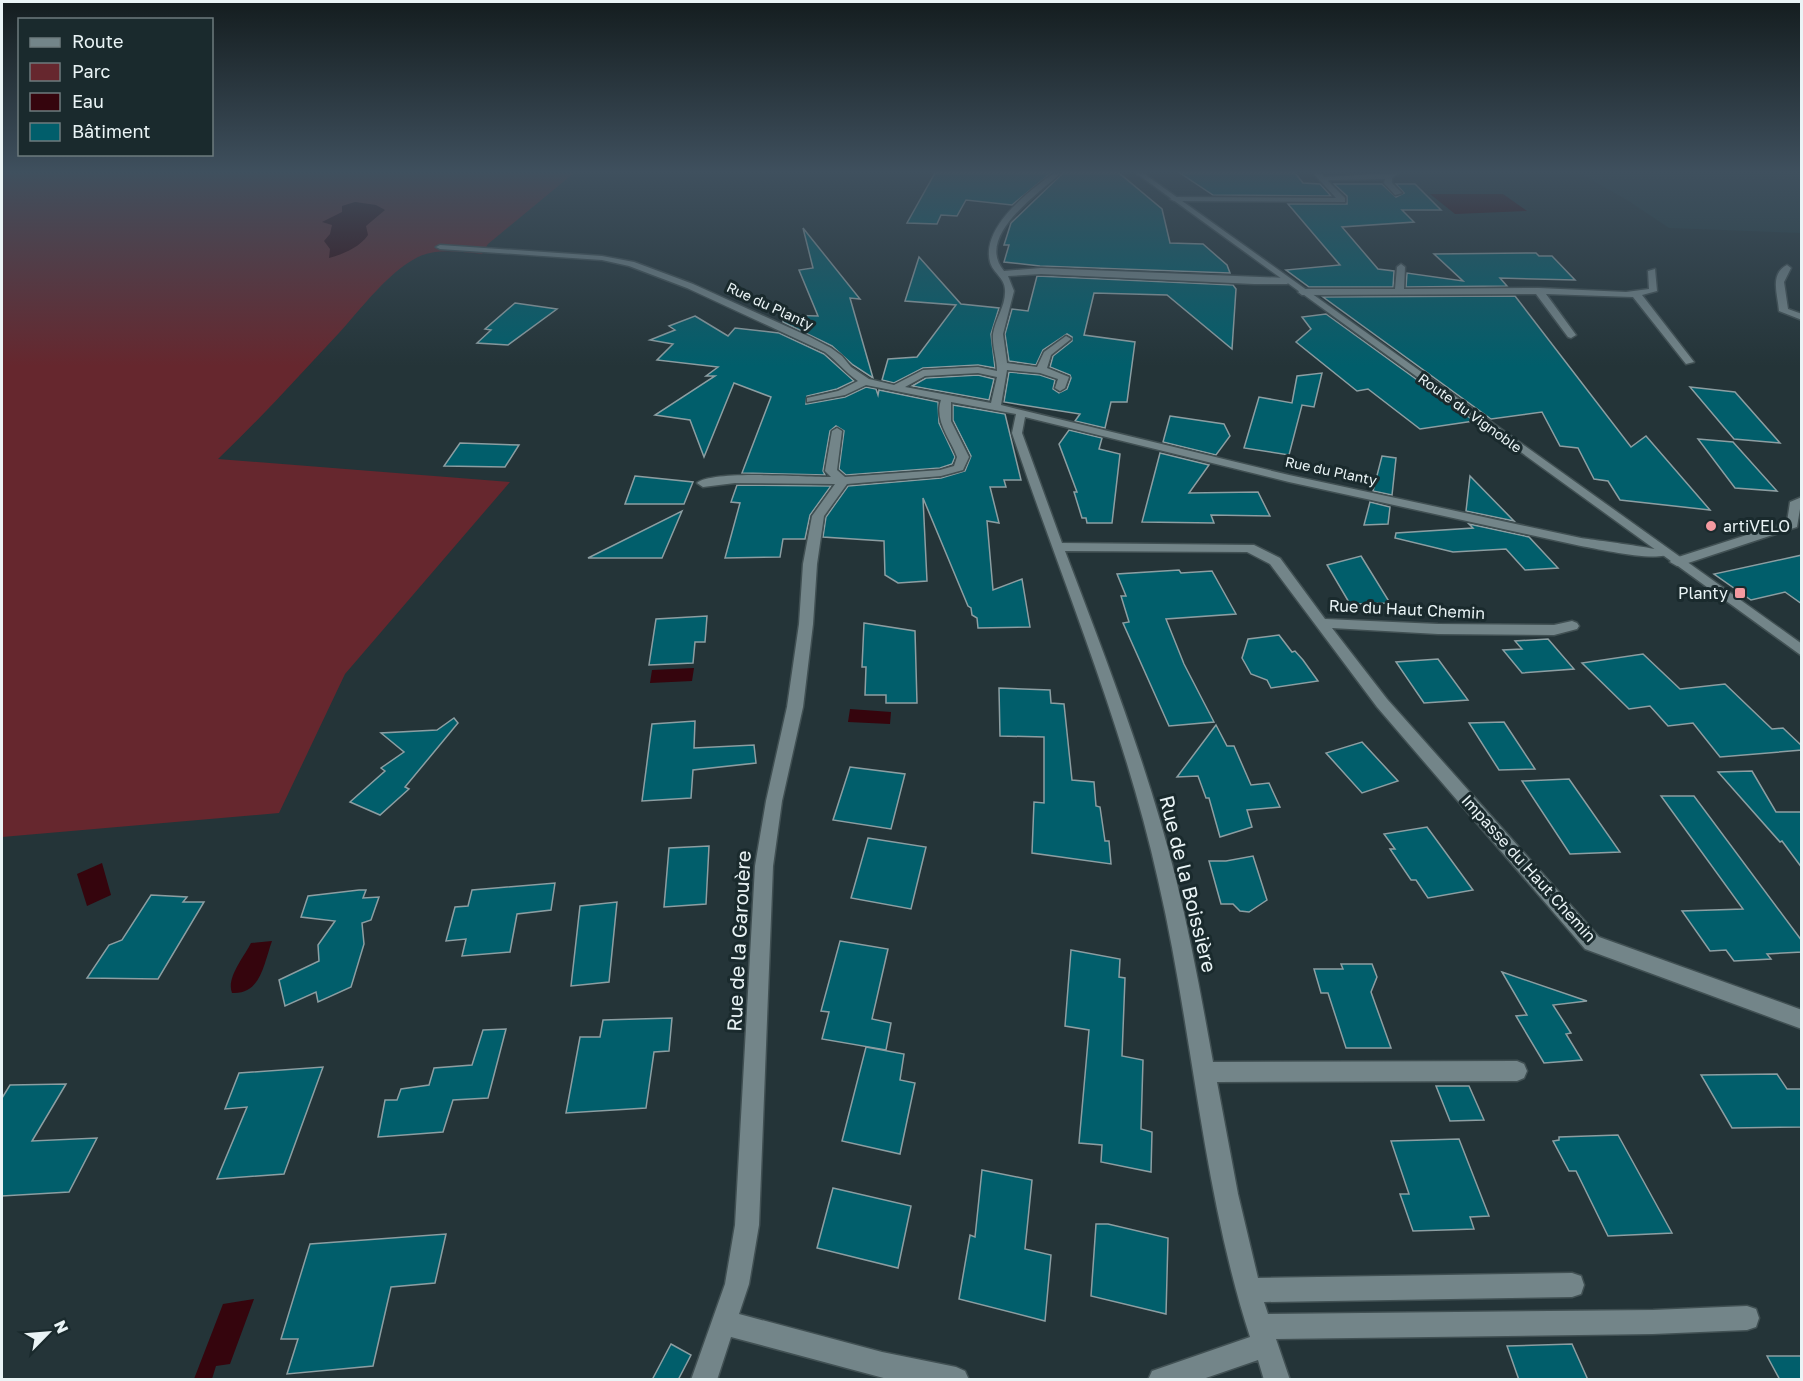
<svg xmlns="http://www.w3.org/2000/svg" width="1803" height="1381" viewBox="0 0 1803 1381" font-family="'Golos Text',sans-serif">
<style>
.built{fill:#253e43}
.green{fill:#66272e}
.water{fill:#35050d}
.building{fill:#015e6b;stroke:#8c9ea2;stroke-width:1.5}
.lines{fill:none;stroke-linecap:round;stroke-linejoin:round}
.minor-casing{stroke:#415053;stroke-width:3}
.tertiary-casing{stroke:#415053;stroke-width:3}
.minor{fill:#738589;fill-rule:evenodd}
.tertiary{fill:#738589;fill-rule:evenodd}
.poi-dot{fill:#f49aa0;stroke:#1a2a2d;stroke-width:2}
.labels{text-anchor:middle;stroke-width:6;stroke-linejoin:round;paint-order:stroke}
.far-street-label{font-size:14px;fill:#eaf4f6;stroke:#1a2a2d}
.poi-label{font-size:16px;fill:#eaf4f6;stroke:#1a2a2d;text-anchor:start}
.street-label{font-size:16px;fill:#eaf4f6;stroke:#1a2a2d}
.near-street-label{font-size:20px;fill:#eaf4f6;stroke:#1a2a2d}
</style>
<rect width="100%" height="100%" fill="#243438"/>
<polygon class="built" points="1579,173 1801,173 1801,233 1669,228 1627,200"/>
<path class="green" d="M2 173H574L488 244 482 254C461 252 437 248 418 257 387 273 362 308 339 333 299 376 260 419 218 459L510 482 345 674 279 813 2 837Z"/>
<g class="water">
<polygon points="1430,194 1503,194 1527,211 1455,214"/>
<path d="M355 202 376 205 385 210 366 226 368 235C359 248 343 254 329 258L330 249 324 241 330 234 332 225 322 222 342 212V206Z"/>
<polygon points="694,668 692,681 650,683 652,670"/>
<polygon points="850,709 891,712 890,724 848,722"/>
<polygon points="102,863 111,895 87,906 77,874"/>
<path d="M272 941C264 963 261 995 232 993 226 978 244 957 251 943Z"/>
<polygon points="254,1299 230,1364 216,1366 212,1379 194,1379 223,1304"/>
</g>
<g class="building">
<polygon points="935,173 1051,173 1012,205 966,200 957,216 941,215 937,224 907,223"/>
<polygon points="1063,173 1119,173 1162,209 1170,243 1203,244 1227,265 1230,273 1040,266 1004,262 1009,245 1004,245 1011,223"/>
<polygon points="1180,173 1295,173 1303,183 1320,184 1331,196 1213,195"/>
<polygon points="1334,184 1382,184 1396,197 1404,193 1396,184 1415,184 1441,210 1402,210 1414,222 1342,227 1378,269 1394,271 1393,287 1309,287 1286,270 1340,265 1288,204 1347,204 1347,196"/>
<polygon points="803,228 860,299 850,298 873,378 853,365 832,346 783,322 783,315 818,316 799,270 813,268"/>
<polygon points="1536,253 1539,256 1552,256 1575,280 1500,278 1507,286 1406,287 1407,273 1463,281 1434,254"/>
<polygon points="919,257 961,304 999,308 991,334 995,368 978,365 923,368 894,383 882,380 888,359 917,357 956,305 905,301"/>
<polygon points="1037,276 1233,285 1236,289 1232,349 1167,295 1094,293 1084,335 1135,342 1127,402 1111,402 1105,428 1075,421 1080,414 1004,402 1009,372 1040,375 1055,380 1053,389 1059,393 1067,389 1071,378 1070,375 1050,367 1053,356 1072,341 1072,337 1067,334 1043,350 1036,365 1009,361 1005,334 1012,309 1028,311"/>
<polygon points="1515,296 1631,447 1646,436 1710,510 1620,500 1608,481 1594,479 1578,448 1560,446 1542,412 1491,419 1323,297"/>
<polygon points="515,303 557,309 508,345 477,343 491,330 485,329"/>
<polygon points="1326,314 1474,421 1420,429 1368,389 1357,391 1296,342 1311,329 1302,317"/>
<polygon points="695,316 728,336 735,328 779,333 824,354 854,381 837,389 807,396 806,404 845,397 866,387 876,389 878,395 879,390 938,402 939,423 955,457 952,464 940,468 846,475 839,469 844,431 836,426 830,431 823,471 825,475 742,473 771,397 734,383 704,457 690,420 655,415 715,376 706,376 718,367 657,360 673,344 650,340 675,330 669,326"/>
<polygon points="1322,373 1314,407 1302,405 1289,455 1244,448 1259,397 1292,403 1297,376"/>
<polygon points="978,375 994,379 989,400 912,386 926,378"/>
<polygon points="1690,387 1735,392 1780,443 1734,439"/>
<polygon points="953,405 1005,414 1021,480 1004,480 1006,487 990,487 999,523 987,521 993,590 1022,579 1030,627 978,628 977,618 972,615 971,608 968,606 923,498 927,581 898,583 885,575 884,541 823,537 826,517 848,486 941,478 965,471 971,456 953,420"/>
<polygon points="1170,416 1224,424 1230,436 1216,455 1163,442"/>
<polygon points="1069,430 1102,438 1099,449 1120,454 1112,523 1087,523 1086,518 1082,518 1074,492 1077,492 1059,444"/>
<polygon points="1698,439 1733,442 1777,491 1735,488"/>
<polygon points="460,443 519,445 505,467 444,466"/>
<polygon points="1160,453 1209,465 1189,493 1258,492 1270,516 1211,515 1214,523 1142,522"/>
<polygon points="1382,456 1396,458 1392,495 1373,491"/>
<polygon points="635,476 693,482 684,504 625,504"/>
<polygon points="1470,476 1514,521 1466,511"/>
<polygon points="737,485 831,486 810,515 805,539 783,539 780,557 725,558 740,503 731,502"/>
<polygon points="1370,502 1390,507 1388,524 1364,525"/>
<polygon points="682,511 662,558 588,558"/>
<polygon points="1469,524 1529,537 1558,568 1525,570 1506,549 1453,552 1395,538 1396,533 1473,528"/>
<polygon points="1802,555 1802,604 1785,592 1751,600 1714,574"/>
<polygon points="1361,556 1390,603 1350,604 1327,565"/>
<polygon points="1179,570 1181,573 1212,571 1236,614 1166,619 1184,664 1214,722 1169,726 1123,623 1129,622 1121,596 1126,596 1117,574"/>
<polygon points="707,616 705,642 695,642 693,663 649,665 656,619"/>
<polygon points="864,623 915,631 917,703 886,703 886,695 865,695 866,667 862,667"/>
<polygon points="1279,635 1292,652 1295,651 1303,660 1318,681 1271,688 1267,680 1251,674 1242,658 1248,639"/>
<polygon points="1548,639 1574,669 1522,673 1503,650 1522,649 1515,641"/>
<polygon points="1643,654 1680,689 1725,684 1772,729 1783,728 1802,746 1802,750 1720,757 1693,723 1668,726 1650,706 1629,709 1582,663"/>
<polygon points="1438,659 1468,700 1424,703 1396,662"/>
<polygon points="999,688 1050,690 1051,703 1064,704 1072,780 1094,782 1096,806 1100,807 1105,841 1109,841 1111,864 1032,853 1034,802 1044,803 1044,737 1000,736"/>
<polygon points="454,718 458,723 405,787 409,789 380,815 350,802 385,771 381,768 404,752 381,733 437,730"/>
<polygon points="695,721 694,748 754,745 756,763 693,770 691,798 642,801 652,724"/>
<polygon points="1504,722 1535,769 1499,770 1469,723"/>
<polygon points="1216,725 1227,746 1234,746 1251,785 1269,783 1280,807 1247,810 1252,827 1220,837 1209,798 1206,798 1198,776 1177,777"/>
<polygon points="1362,742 1398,781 1362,793 1326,753"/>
<polygon points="850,767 905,774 891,829 833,820"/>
<polygon points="1752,771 1776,812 1802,812 1802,868 1782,841 1780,842 1718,772"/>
<polygon points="1569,779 1620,852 1570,854 1522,781"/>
<polygon points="1661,796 1694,796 1802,941 1802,952 1767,954 1771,959 1734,961 1726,950 1710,951 1682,911 1743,909"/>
<polygon points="1427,827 1473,890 1428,898 1416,880 1411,880 1390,849 1395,849 1384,834"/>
<polygon points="868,838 926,847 911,909 851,898"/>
<polygon points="709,846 706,904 664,907 669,848"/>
<polygon points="1253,856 1267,900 1249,912 1240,911 1233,904 1221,904 1209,861 1226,861"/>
<polygon points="555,883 551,910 517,914 510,952 462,956 466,939 446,941 455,907 468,906 472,890"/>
<polygon points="359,890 366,890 363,898 379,897 371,920 362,923 364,944 351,987 318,1002 316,992 285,1006 279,980 319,961 318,945 335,921 301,917 308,896"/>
<polygon points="151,895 187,897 183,902 204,902 158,979 87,978 109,945 122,940"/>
<polygon points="617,902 609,982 571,986 580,906"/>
<polygon points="840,941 888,949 872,1019 891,1023 886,1050 822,1039 829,1012 821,1011"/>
<polygon points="1071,950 1120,959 1119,977 1125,978 1122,1056 1143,1060 1141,1129 1152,1132 1151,1172 1101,1162 1102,1145 1079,1143 1089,1030 1065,1026"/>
<polygon points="1341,964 1372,964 1377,977 1371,992 1391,1048 1346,1048 1328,993 1321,993 1314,969 1343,969"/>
<polygon points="1502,972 1587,1001 1553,1005 1571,1033 1566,1034 1582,1060 1544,1063 1516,1016 1527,1015"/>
<polygon points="672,1018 669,1051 654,1052 646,1108 566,1113 580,1037 600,1037 603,1020"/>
<polygon points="506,1029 488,1098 453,1100 443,1132 378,1137 385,1100 397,1100 401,1089 429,1085 434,1068 472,1065 483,1030"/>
<polygon points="866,1047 904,1054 900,1080 915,1083 900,1154 842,1141"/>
<polygon points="323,1067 284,1174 217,1179 247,1107 225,1109 239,1073"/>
<polygon points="1777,1074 1787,1089 1802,1089 1802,1127 1732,1128 1701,1075"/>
<polygon points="66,1084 32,1141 97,1138 69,1192 2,1196 2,1098 10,1085"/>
<polygon points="1436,1086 1469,1086 1484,1120 1450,1121"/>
<polygon points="1618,1135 1672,1233 1608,1236 1576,1171 1569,1171 1553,1141 1559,1140 1559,1137"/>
<polygon points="1459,1139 1489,1216 1470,1217 1474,1229 1413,1231 1400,1194 1409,1194 1391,1141"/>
<polygon points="982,1170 1032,1180 1025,1249 1051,1255 1045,1321 959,1299 970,1235 975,1237"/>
<polygon points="833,1188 911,1206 898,1268 817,1248"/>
<polygon points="1096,1224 1108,1224 1168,1238 1166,1314 1091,1296"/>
<polygon points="446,1234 435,1283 391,1287 373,1366 287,1374 298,1339 281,1339 310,1244"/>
<polygon points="671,1344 691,1355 678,1380 652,1380"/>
<polygon points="1572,1344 1588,1380 1519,1380 1507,1346"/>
<polygon points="1767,1356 1802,1356 1802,1380 1780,1380"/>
</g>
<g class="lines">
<g class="minor-casing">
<g id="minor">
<path d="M1054 173H1061C1040 193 974 236 1004 271L1041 268 1287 278 1291 281 1287 284H1254L1041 274 1008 276 1014 291 1003 334 1007 363 1037 367 1044 352 1066 336 1071 339 1051 355 1047 368 1069 377 1065 388 1060 391 1055 388 1058 379 1040 373 1007 370 1001 405 1289 475 1581 538C1594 540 1666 549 1670 553 1659 563 1598 549 1581 546L1289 482 1025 417 1022 433 1062 543 1254 545 1280 558 1325 619 1438 624 1554 625 1572 621 1577 623 1579 626 1577 629 1554 635 1438 634 1332 628 1387 699 1599 937 1802 1010V1029L1585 949 1377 707 1270 564 1247 552 1065 551C1106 659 1148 767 1176 879 1191 939 1202 1001 1213 1062L1517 1061 1524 1064 1527 1071 1524 1078 1517 1081 1217 1082 1238 1194 1258 1278 1572 1273 1581 1276 1584 1285 1581 1294 1572 1297 1264 1302 1268 1314 1653 1310 1747 1306 1756 1309 1759 1318 1756 1327 1747 1330 1653 1334 1276 1339 1290 1380H1264L1258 1360 1200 1380H1148L1152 1371 1250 1337C1202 1189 1193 1031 1158 880 1124 727 1062 581 1012 433L1016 414 951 402V421L969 457 963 470 941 476 847 484 824 516 817 564 813 624 803 707 782 801 773 866 759 1225 749 1284 739 1314 882 1352 956 1367 965 1371 969 1380H891L731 1337 717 1380H691L725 1284 735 1225 755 866 766 801 787 707 799 624 803 564 812 516 835 484 735 483 703 487 697 483C712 470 807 477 831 477L825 471 832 431 837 428 842 431 837 470 845 477 940 470 954 466 957 457C950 438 934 421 941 400L866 385 845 395 807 402V398L838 391 858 381C845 372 837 361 825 352L687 288 629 266 602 260 440 249 436 247 440 245 602 256 634 262 693 284 810 337 831 348 842 356 851 367 869 379 894 385 923 370 978 367 997 371C997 359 992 347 993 334 995 319 1006 306 1005 290 1005 278 993 273 990 262 981 227 1030 190 1054 173ZM978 373 997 377 991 403 905 387 925 376Z"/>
<polygon points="1313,173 1320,173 1324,177 1398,173 1392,178 1392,183 1402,193 1395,195 1384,183 1385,179 1330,180 1328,181 1345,198 1345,202 1174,201 1170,199 1174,197 1336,198"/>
<polygon points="1401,264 1405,267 1404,289 1539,288 1626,292 1649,289 1648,271 1655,269 1657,291 1642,295 1694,362 1686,364 1633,297 1546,294 1576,335 1571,338 1568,337 1536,294 1302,295 1298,292 1302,289 1395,289 1397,267"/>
<path d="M1787 265 1791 268 1784 282 1788 309 1802 314V320L1779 311C1778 295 1769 274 1787 265Z"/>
<polygon points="1802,497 1797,527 1682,565 1677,566 1670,562 1672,559 1787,522 1790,502"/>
</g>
</g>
<g class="tertiary-casing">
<polygon id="tertiary" points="1136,173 1143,173 1802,644 1802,656"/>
</g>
<use href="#minor" class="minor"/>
<use href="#tertiary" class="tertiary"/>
</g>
<linearGradient id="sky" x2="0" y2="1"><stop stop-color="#141d1f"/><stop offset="0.47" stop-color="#3f505e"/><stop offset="1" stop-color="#3f505e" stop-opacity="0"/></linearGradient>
<rect width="1803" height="366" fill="url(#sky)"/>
<g class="poi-dot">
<circle cx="1711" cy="526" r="6"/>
<rect x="1734" y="587" width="12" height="12" rx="3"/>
</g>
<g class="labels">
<g class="far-street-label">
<text transform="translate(770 306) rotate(25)" y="5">Rue du Planty</text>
<text transform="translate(1470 413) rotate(36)" y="5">Route du Vignoble</text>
<text transform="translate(1331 471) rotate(12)" y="5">Rue du Planty</text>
</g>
<g class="poi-label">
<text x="1723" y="532">artiVELO</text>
<text x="1728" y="599" text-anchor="end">Planty</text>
</g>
<g class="street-label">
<text transform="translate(1407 609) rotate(3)" y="6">Rue du Haut Chemin</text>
<text transform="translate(1529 868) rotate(48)" y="6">Impasse du Haut Chemin</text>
</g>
<g class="near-street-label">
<text transform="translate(1188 884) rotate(76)" y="7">Rue de la Boissière</text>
<text transform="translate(739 941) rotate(-87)" y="7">Rue de la Garouère</text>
</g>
</g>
<rect width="1803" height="1381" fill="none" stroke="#eaf4f6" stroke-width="6"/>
<rect x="18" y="18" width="195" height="138" fill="#1a2a2d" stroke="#6d7b7d" stroke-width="1.5"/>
<rect x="30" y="38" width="30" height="9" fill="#738589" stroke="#6d7b7d" stroke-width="1.5"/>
<text x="72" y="48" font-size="18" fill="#eaf4f6">Route</text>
<rect x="30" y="63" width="30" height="18" fill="#66272e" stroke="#6d7b7d" stroke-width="1.5"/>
<text x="72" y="78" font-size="18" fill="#eaf4f6">Parc</text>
<rect x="30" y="93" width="30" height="18" fill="#35050d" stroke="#6d7b7d" stroke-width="1.5"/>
<text x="72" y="108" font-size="18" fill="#eaf4f6">Eau</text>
<rect x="30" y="123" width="30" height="18" fill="#015e6b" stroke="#6d7b7d" stroke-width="1.5"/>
<text x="72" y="138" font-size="18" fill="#eaf4f6">Bâtiment</text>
<g transform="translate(48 1333) rotate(65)" stroke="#1a2a2d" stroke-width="4.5" paint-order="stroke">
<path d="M0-4.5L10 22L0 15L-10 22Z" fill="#eaf4f6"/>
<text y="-9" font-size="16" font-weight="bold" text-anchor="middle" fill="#eaf4f6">N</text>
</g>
</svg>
